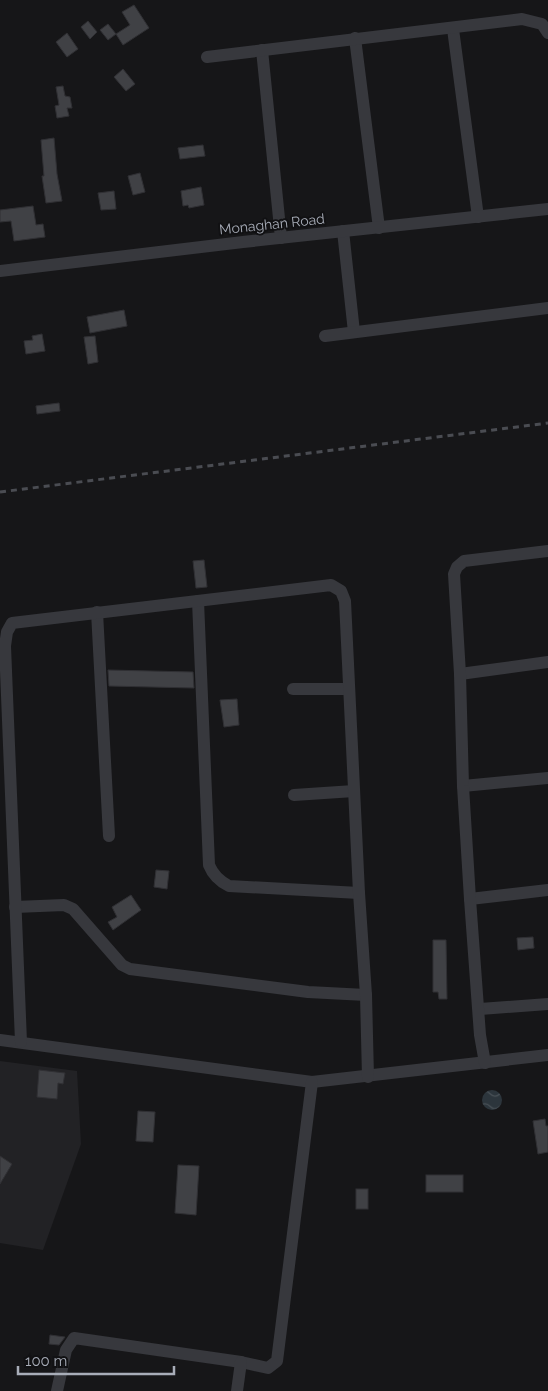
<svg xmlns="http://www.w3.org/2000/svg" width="548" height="1391" viewBox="0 0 548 1391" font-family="Raleway,sans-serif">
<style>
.built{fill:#222225}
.water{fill:url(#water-waves)}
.building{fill:#404145;stroke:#303034}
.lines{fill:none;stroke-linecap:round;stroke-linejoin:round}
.street{stroke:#37383d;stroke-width:12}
.rail{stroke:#4a4c52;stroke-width:3;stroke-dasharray:6 5;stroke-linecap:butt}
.labels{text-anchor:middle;stroke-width:4;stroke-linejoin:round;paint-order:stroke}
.street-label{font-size:14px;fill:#a8adb8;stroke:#111113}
</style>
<defs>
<pattern id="water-waves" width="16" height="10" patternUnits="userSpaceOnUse" patternTransform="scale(1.25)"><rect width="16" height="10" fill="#2c353c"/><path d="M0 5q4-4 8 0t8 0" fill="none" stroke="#485056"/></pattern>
</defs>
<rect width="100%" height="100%" fill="#161618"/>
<polygon class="built" points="0,1061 77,1071 81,1144 43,1250 0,1243"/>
<circle class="water" cx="492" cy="1100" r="10"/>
<g class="building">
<polygon points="134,5 149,28 123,45 116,34 130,25 122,12"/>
<polygon points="88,21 97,32 90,39 81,27"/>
<polygon points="108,24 116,34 108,40 100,30"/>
<polygon points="67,33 78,49 67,57 56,42"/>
<polygon points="123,69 135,84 126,91 114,77"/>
<polygon points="63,86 65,96 70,97 72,108 67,108 69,116 57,118 55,106 59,105 56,87"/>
<polygon points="54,138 57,174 62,201 46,203 42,176 44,176 41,140"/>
<polygon points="203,145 205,156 180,159 178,148"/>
<polygon points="140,173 145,192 133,195 128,176"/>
<polygon points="201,187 204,205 189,208 188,205 183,206 181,191"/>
<polygon points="114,191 116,209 101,210 98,193"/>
<polygon points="33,206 36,225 43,224 45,237 14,241 11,221 0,222 0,210"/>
<polygon points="124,310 127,326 90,333 87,317"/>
<polygon points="42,334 45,351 26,354 24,341 33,340 32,336"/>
<polygon points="95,336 98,362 88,364 84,337"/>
<polygon points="59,403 60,411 37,414 36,406"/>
<polygon points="204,560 207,587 196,588 193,561"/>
<polygon points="108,670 193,672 194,688 109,686"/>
<polygon points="237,699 239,725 224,727 220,700"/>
<polygon points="156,870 169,871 167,889 154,887"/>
<polygon points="131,895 141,910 113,930 108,922 117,917 112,907"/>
<polygon points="533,937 534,948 518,950 517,938"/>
<polygon points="433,940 446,940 447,999 439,999 438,992 433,992"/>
<polygon points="39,1070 65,1073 63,1084 58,1083 57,1099 37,1097"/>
<polygon points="138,1111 155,1112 153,1142 136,1141"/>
<polygon points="545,1119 546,1126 548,1126 548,1152 538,1154 533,1121"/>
<polygon points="0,1156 12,1164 0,1184"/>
<polygon points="178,1165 199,1166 196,1215 175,1213"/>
<rect x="426" y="1175" width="37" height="17"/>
<rect x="356" y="1189" width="12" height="20"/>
<polygon points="50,1335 65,1337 59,1345 49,1344"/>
</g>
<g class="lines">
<g class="street">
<polyline points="453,29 478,217"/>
<polyline points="355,38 379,228"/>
<polyline points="262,50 281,238"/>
<polyline points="207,57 522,19 542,24 548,33"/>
<polyline points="343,231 354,332"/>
<polyline points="0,271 243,242 548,209"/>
<polyline points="325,336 548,308"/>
<path d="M198 601 209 865C213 875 219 881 229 886L359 893"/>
<polyline points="97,612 109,836"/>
<polyline points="460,674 548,662"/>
<polyline points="293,689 349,689"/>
<polyline points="463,786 548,778"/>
<polyline points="294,795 354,791"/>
<polyline points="470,899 548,890"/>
<polyline points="15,907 64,905 73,909 122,965 130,969 308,992 366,995"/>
<polyline points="480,1009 548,1004"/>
<polyline points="0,1040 312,1082 548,1055"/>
<polyline points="21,1042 5,646 7,632 12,623 331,585 341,591 345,601 359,893 366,995 368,1077"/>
<polyline points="485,1063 480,1035 470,899 463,786 460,674 454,574 457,567 464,561 548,551"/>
<polyline points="57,1391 66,1350 74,1338 241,1362 268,1368 277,1361 312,1082"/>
<polyline points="237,1391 241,1362"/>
</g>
<polyline class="rail" points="0,492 548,423"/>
</g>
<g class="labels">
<g class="street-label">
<text transform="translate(272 224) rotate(-6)" y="5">Monaghan Road</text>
</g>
</g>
<path d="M18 1366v8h156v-8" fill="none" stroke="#a8adb8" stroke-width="2.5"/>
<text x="25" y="1366" font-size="15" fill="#a8adb8" stroke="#111113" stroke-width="4" paint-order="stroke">100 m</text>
</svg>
